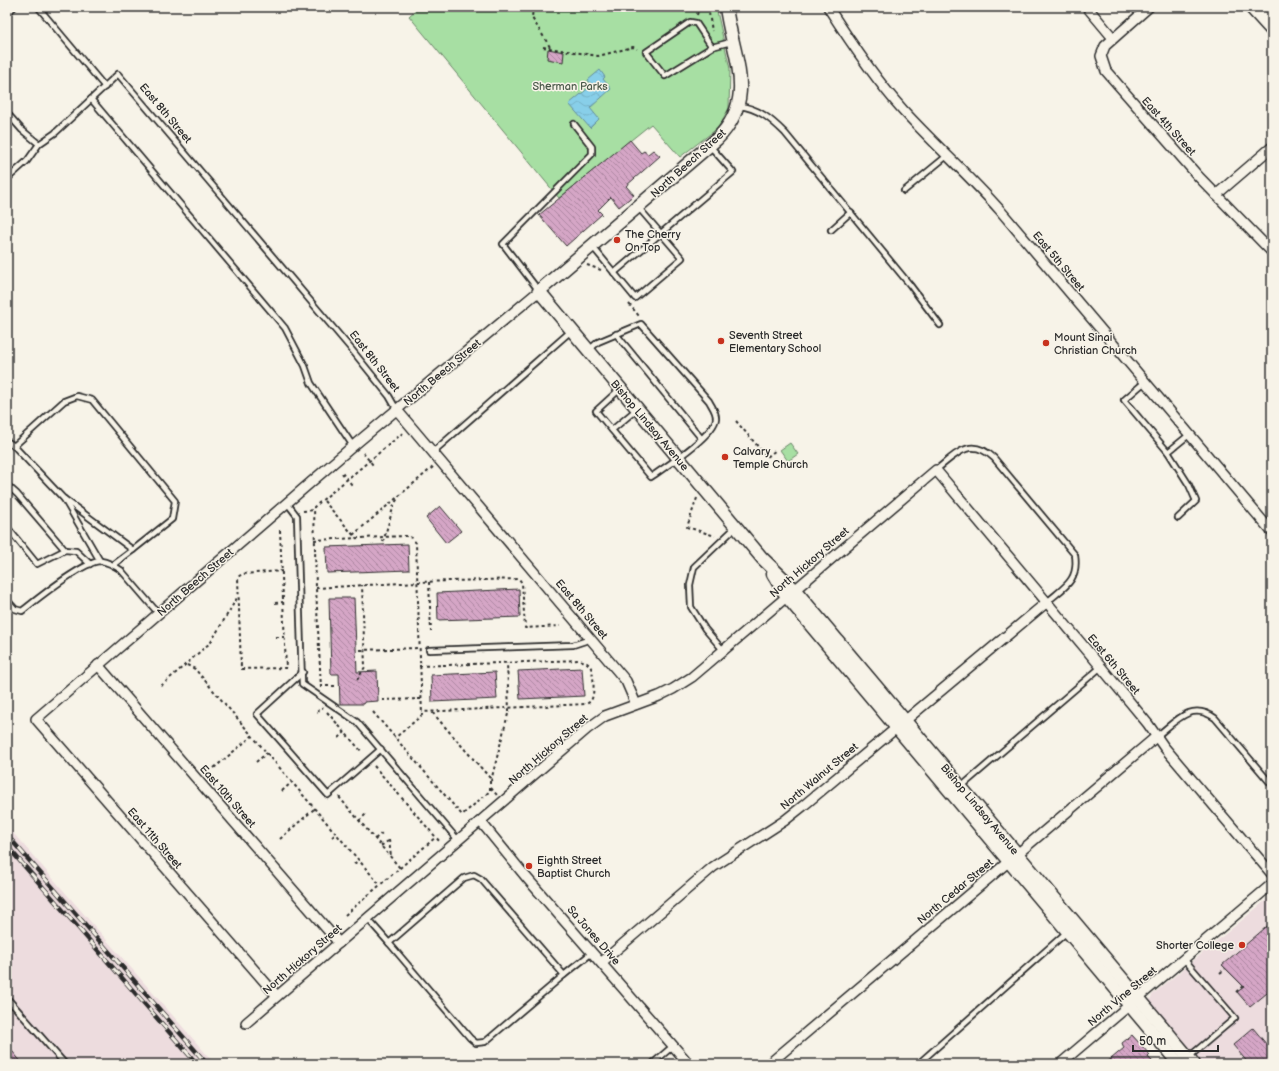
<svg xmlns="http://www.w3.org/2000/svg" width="1279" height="1071" viewBox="0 0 1279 1071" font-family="'Balsamiq Sans',sans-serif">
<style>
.built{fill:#eddcde}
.park{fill:#a7dfa3;stroke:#698567}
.water{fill:url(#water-waves);stroke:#638d9d}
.building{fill:url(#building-back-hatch);stroke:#2b2b2b}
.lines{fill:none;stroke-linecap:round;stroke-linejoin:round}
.lane-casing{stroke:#2b2b2b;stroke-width:8}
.street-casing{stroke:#2b2b2b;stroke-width:12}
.secondary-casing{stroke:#2b2b2b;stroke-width:15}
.primary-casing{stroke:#2b2b2b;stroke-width:17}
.path{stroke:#2b2b2b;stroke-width:2;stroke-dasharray:3 3;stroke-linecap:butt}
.lane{stroke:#f7f3e8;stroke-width:4.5}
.street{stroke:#f7f3e8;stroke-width:9}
.secondary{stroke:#f7f3e8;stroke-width:12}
.primary{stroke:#f7f3e8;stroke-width:14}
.rail-casing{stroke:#2b2b2b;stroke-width:4.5}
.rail{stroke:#f7f3e8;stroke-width:3;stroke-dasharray:9;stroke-linecap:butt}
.poi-dot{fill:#c8321e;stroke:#f7f3e8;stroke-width:1.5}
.labels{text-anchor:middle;stroke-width:3;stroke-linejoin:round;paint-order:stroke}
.park-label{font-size:11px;fill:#4a5849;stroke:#f7f3e8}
.street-label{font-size:11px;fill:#2b2b2b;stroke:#f7f3e8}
.poi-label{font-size:11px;fill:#2b2b2b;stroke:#f7f3e8;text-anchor:start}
</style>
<defs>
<pattern id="water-waves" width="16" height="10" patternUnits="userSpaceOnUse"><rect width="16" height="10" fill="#88cfe9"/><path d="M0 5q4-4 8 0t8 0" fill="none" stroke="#76b2c8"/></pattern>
<pattern id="building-back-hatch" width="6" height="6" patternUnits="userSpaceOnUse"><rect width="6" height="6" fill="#d5a6c6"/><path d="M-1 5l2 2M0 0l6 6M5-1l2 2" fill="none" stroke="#ad87a1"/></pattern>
</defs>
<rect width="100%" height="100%" fill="#f7f3e8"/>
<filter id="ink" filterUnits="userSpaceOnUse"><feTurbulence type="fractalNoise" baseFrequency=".025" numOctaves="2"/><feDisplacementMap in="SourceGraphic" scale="8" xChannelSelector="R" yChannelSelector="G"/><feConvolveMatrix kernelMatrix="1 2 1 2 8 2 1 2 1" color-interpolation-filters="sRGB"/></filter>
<g filter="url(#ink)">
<g class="built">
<polygon points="7,826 215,1064 7,1064"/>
<polygon points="1272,895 1272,1064 1199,1064 1148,1004 1152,995"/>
</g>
<g class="park">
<polygon points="419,7 716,7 730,69 729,108 718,128 680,157 651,124 559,198 409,16"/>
<polygon points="790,443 798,454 788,461 780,450"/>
</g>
<polygon class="water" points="600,70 605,77 603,79 611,89 590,108 599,119 590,128 569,104 592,85 588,80"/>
<g class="building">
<polygon points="548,49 564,52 563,62 547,59"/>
<polygon points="630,140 641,153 644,151 648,154 653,150 660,156 626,186 634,195 619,207 611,197 598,210 602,214 566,246 539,215"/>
<polygon points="440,506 461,531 446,543 426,518"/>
<polygon points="408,544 409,570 327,573 326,547"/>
<polygon points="519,589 520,617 438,620 437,593"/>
<polygon points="329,598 354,598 357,672 377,671 378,701 364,702 364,704 340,704 339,674 331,674"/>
<polygon points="582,668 584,696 520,699 518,671"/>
<polygon points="495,672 497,699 432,702 431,675"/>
<polygon points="1272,922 1272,989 1250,1007 1237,992 1244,987 1222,965"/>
<polygon points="1253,1028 1272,1051 1272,1064 1249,1064 1233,1045"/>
<polygon points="1132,1035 1150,1055 1148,1057 1155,1064 1105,1064 1124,1048 1122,1043"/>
<polygon points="7,1045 23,1064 7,1064"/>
</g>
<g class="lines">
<g class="lane-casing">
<g id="lane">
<polyline points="38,7 105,87"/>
<polyline points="7,14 14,7"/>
<polyline points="712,47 696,23 690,22 646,52 665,76 712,47 731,42"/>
<polyline points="91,99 285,328 305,366 311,383 353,446"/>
<path d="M739 106C758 108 771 119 785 133L910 285 940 325"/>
<polyline points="7,113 22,130 39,144 55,133 118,74 352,350 389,396 397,410"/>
<polyline points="7,179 27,161 39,144"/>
<polyline points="904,191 948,155"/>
<polyline points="831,230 851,212"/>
<polyline points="592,246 635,298 682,258 638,207"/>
<polyline points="614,273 733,172 710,146"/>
<polyline points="539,291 503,244 592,154 592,147 574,124"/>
<polyline points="616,334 701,438"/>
<path d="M589 350 598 342 641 324 709 401C712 407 716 411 716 418 715 435 665 467 651 477L596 411 620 389"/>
<polyline points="1146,381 1124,400 1168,452"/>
<polyline points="612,430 637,409"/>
<polyline points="7,441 14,446 63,498 133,550 113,565"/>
<polyline points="14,446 64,401 77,396 92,400 175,501 172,519 133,550"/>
<polyline points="433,452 571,331"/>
<path d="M936 470C956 454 970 436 994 458L1075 555C1079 581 1064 587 1047 602"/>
<polyline points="7,485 17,494 65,550 76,551 90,564"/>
<polyline points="64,499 100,561"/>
<polyline points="287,503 297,516 302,684 357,722 458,840"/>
<polyline points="1178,518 1196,501 1189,485 1168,452 1190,434"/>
<polyline points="7,527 37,564 65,550"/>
<path d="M7 600 15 609 22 611C36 600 85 560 101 561 108 562 115 566 121 570L158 613"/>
<polyline points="429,650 573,645 591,639"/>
<polyline points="723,650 705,629 691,607 690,585 694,567 736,527"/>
<polyline points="303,672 257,714 328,795 381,749"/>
<path d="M1157 736C1176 721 1191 701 1215 718L1272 785"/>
<polyline points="962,786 1101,667"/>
<polyline points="367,918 389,943 464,878 474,875 481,879 564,975 593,952"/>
<polyline points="389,943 470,1038 476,1043 485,1042 564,975"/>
<polyline points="1184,959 1235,1018 1190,1056"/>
<polyline points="7,998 65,1064"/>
<polyline points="652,1064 673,1046"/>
<polyline points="918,1064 1068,931"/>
</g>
</g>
<g class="street-casing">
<g id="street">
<path d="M828 7C851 43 875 79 903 110 934 144 968 174 999 209L1272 532"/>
<polyline points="1087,7 1113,38"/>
<polyline points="1149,7 1105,46 1101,56 1106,71 1198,176 1272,252"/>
<polyline points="1216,195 1272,147"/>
<polyline points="397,410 626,681 636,704"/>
<polyline points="98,665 339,943"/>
<polyline points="481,822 526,877 689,1064"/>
<polyline points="602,962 713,867 784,821 803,806 1047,602"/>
<polyline points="277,996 36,719 353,446 539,291"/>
<polyline points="246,1023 587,729 605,716 659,696 673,689 692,677 936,470 1101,667 1148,724 1164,747 1272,874"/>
<polyline points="769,1064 1157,736"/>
<polyline points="1060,1064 1272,884"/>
</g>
</g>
<g class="secondary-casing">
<g id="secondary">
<path d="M726 7C732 56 759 97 717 139L539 291 762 558 795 590 1194 1064"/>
<polyline points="773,574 787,597 1179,1064"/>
</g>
</g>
<g class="primary-casing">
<polyline id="primary" points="1252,7 1272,29"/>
</g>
<g class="path">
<polyline points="533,7 532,18 550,47"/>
<polyline points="708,7 712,31"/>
<polyline points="697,15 699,7"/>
<polyline points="543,47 598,56 633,47 637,49"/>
<polyline points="587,265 601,270"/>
<polyline points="629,304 639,316"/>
<polyline points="736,421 767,457 776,450"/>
<polyline points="363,453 373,465"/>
<polyline points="342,473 352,485"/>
<polyline points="697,498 687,527 715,536"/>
<polyline points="324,501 356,538"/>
<polyline points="303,511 314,510"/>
<polyline points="280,530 286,668 241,669 238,577 242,574 282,571"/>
<polyline points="353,535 433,467"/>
<polyline points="314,540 406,536 412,538 416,543 422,715 395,738"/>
<polyline points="383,542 394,505 399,496"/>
<polyline points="429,582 431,631"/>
<polyline points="316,588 418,582 519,579 522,583 525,628 560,626"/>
<polyline points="275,603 283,602"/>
<polyline points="276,637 285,637"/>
<polyline points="360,650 419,648"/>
<polyline points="187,665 195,669 380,885"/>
<path d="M419 666 579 660C583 661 587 662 590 666 594 671 595 696 591 700 590 702 588 703 586 704L422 712"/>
<polyline points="357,680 365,667 362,585"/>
<polyline points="161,686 211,642 237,598"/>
<polyline points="320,686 337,686"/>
<polyline points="321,688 316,588 314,507 404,432"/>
<polyline points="382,700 421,699"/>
<polyline points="317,712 323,707"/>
<polyline points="327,712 362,752"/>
<polyline points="373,712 462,815 490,791 490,778 431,711"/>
<polyline points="339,738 345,732"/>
<polyline points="256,762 267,753"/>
<polyline points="374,766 440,842"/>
<polyline points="214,768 252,736"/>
<polyline points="491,781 509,710 507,663"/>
<polyline points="491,788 497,795"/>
<polyline points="282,791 292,782"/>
<polyline points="339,797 400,868"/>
<polyline points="359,821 366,814"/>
<polyline points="332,837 336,834"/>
<polyline points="280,839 314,809"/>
<polyline points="375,839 382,833"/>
<polyline points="389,840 391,857"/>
<polyline points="381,846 388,841"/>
<polyline points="354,864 359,860"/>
<polyline points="345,915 436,837"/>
<polyline points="1220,973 1225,969"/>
<polyline points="1236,992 1243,986"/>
</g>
<use href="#lane" class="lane"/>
<use href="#street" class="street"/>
<use href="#secondary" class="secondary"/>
<use href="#primary" class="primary"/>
<g class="rail-casing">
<g id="rail">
<polyline points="7,835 207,1064"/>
<polyline points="7,846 197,1064"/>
</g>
</g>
<use href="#rail" class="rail"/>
</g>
</g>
<g class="poi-dot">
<circle cx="617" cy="240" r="4"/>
<circle cx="721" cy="341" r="4"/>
<circle cx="1046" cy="343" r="4"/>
<circle cx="725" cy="457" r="4"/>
<circle cx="529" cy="866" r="4"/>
<circle cx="1242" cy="945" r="4"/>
</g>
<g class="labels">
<g class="park-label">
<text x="570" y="90">Sherman Parks</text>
</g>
<g class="street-label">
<text transform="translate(166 113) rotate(50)" y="4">East 8th Street</text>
<text transform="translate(1169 126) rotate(48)" y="4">East 4th Street</text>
<text transform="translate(688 163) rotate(-42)" y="4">North Beech Street</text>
<text transform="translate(1059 261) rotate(50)" y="4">East 5th Street</text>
<text transform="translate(375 361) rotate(52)" y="4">East 8th Street</text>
<text transform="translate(442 372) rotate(-40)" y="4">North Beech Street</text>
<text transform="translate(650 425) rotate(50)" y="4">Bishop Lindsay Avenue</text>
<text transform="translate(809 562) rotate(-41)" y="4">North Hickory Street</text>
<text transform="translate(195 582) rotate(-41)" y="4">North Beech Street</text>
<text transform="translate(582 609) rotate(50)" y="4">East 8th Street</text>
<text transform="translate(1114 664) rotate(50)" y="4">East 6th Street</text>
<text transform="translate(548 749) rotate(-41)" y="4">North Hickory Street</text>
<text transform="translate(819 776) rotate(-40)" y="4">North Walnut Street</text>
<text transform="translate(228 796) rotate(49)" y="4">East 10th Street</text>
<text transform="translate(980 809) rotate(50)" y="4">Bishop Lindsay Avenue</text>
<text transform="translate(155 838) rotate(49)" y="4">East 11th Street</text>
<text transform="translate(955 891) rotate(-40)" y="4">North Cedar Street</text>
<text transform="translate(594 935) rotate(49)" y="4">Sa Jones Drive</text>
<text transform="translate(302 959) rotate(-41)" y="4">North Hickory Street</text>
<text transform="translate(1122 996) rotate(-40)" y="4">North Vine Street</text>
</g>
<g class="poi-label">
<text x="625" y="238">The Cherry<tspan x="625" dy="13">On Top</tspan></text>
<text x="729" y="339">Seventh Street<tspan x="729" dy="13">Elementary School</tspan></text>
<text x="1054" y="341">Mount Sinai<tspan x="1054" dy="13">Christian Church</tspan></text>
<text x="733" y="455">Calvary<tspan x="733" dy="13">Temple Church</tspan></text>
<text x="537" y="864">Eighth Street<tspan x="537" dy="13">Baptist Church</tspan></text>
<text x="1234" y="949" text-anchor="end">Shorter College</text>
</g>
</g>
<rect width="1279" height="1071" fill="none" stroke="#f7f3e8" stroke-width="24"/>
<rect x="12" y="12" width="1255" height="1047" fill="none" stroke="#2b2b2b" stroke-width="1.5" filter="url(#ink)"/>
<path d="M1133 1045v6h85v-6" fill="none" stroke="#2b2b2b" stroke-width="2"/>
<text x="1139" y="1045" font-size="12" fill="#2b2b2b" stroke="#f7f3e8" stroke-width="3" paint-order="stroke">50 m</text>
</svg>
